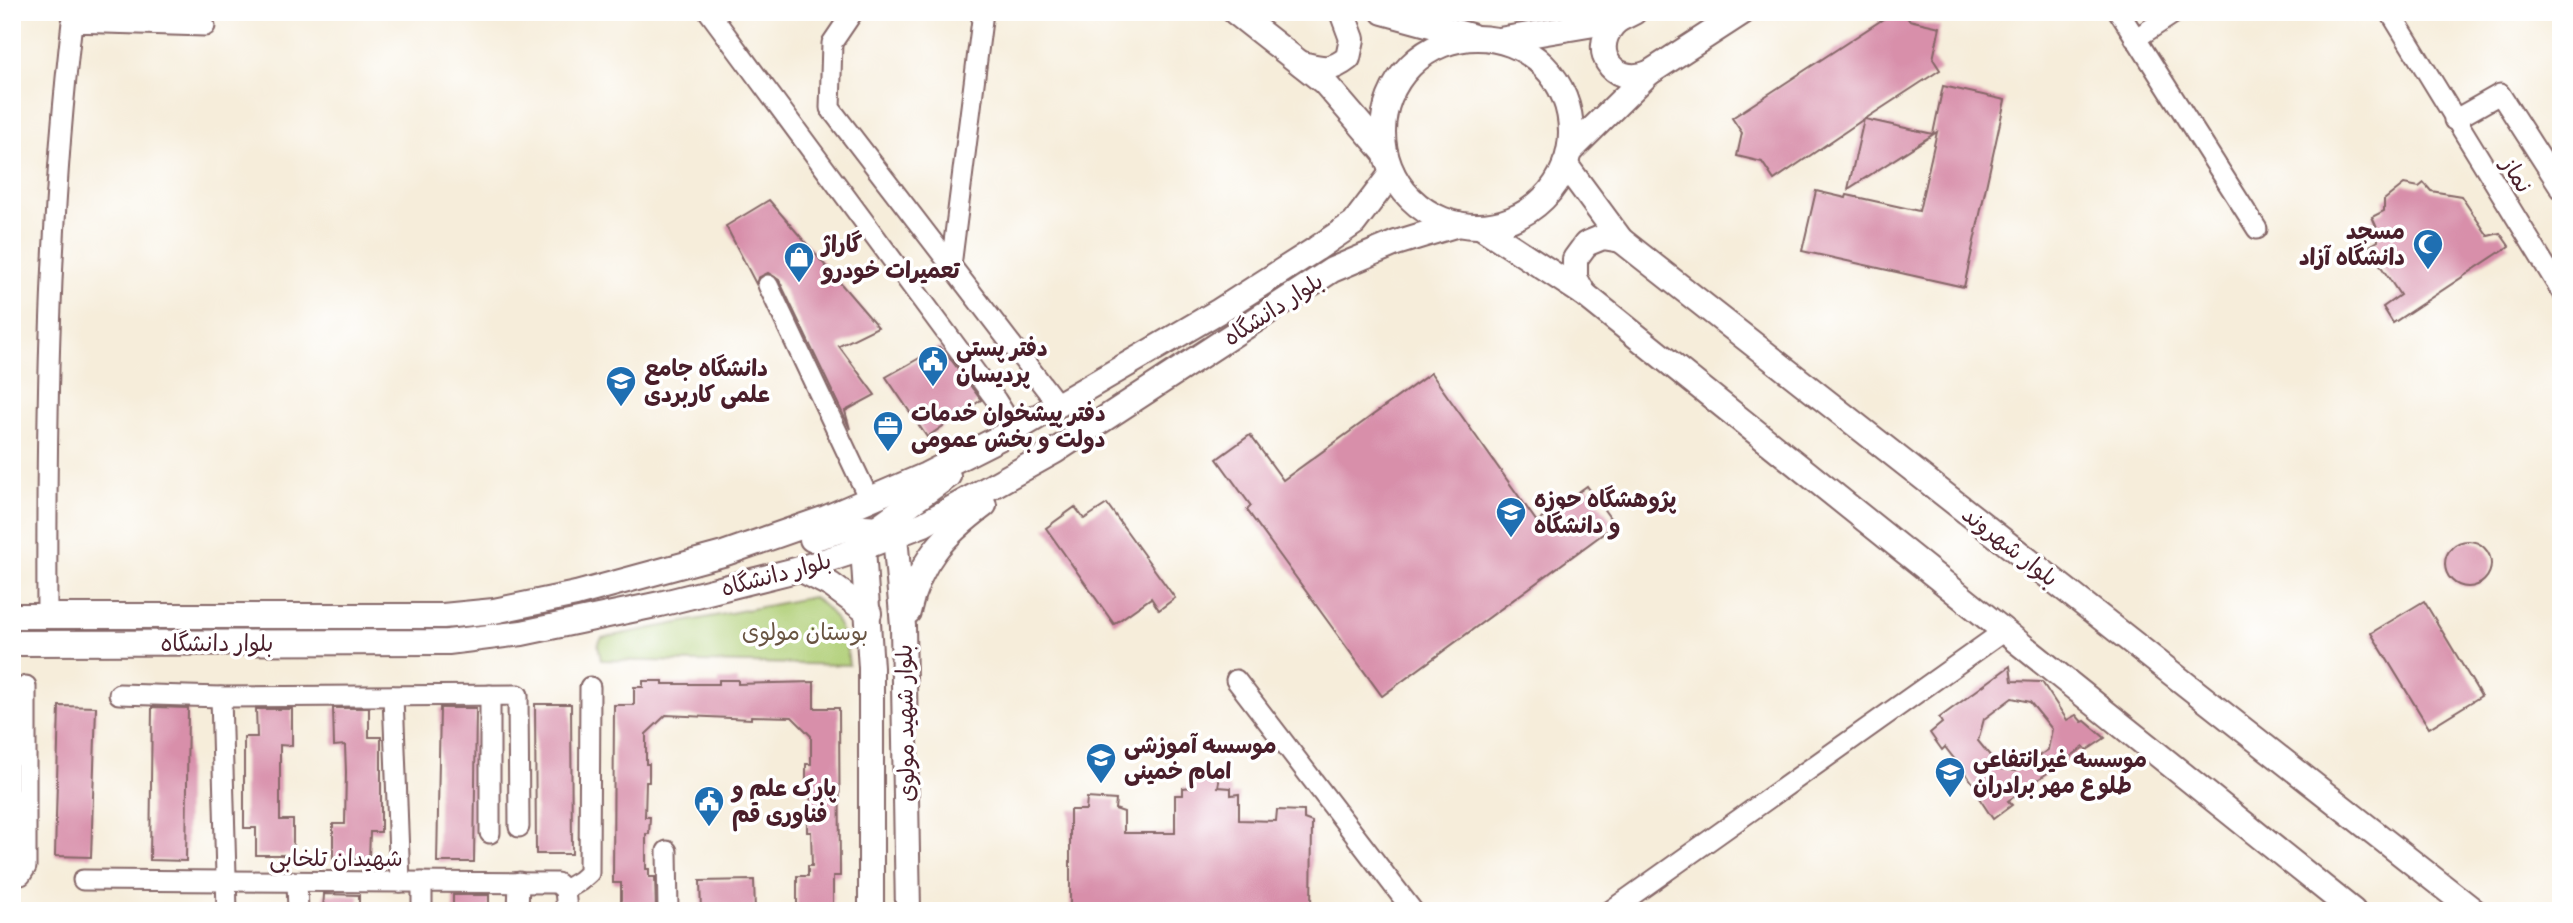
<svg xmlns="http://www.w3.org/2000/svg" width="2573" height="923" viewBox="0 0 2573 923" font-family="'Gochi Hand','Playpen Sans Arabic',sans-serif">
<style>
.green{fill:#b0cf77;stroke:#7d7751;stroke-width:2}
.building{fill:#d88faa;fill-rule:evenodd}
.lines{fill:none;stroke-linecap:round;stroke-linejoin:round}
.minor-casing{stroke:#866768;stroke-width:23}
.major-casing{stroke:#866768;stroke-width:28}
.minor{stroke:#fff;stroke-width:19}
.major{stroke:#fff;stroke-width:24}
.labels{text-anchor:middle;stroke-width:7;stroke-linejoin:round;paint-order:stroke}
.street-label{font-size:23px;fill:#4a1f2b;stroke:#fff}
.poi-label{font-size:23px;font-weight:bold;fill:#4a1f2b;stroke:#fff;text-anchor:start}
.park-label{font-size:23px;fill:#695442;stroke:#fff}
</style>
<rect width="100%" height="100%" fill="#fff"/>
<filter id="ink" filterUnits="userSpaceOnUse"><feTurbulence type="fractalNoise" baseFrequency=".0143" numOctaves="2"/><feDisplacementMap in="SourceGraphic" scale="14" xChannelSelector="R" yChannelSelector="G"/><feConvolveMatrix kernelMatrix="1 2 1 2 8 2 1 2 1" color-interpolation-filters="sRGB"/></filter>
<filter id="wash" filterUnits="userSpaceOnUse"><feTurbulence type="fractalNoise" baseFrequency=".00686" numOctaves="4" result="noise"/><feDisplacementMap in="SourceGraphic" scale="28" xChannelSelector="R" yChannelSelector="G"/><feGaussianBlur stdDeviation="1.57" result="paint"/><feColorMatrix in="noise" values="0 0 0 0 0 0 0 0 0 0 0 0 0 0 0 0 0 1.4 0 .05"/><feComposite in="paint" operator="in"/></filter>
<g filter="url(#wash)">
<rect width="100%" height="100%" fill="#f6edda"/>
<path class="green" d="M812 597C838 612 846 637 849 665L601 660 598 644 602 638Z"/>
<g id="blocks">
<g class="building">
<polygon points="1894,12 1904,12 1909,20 1940,27 1933,59 1940,70 1865,119 1933,134 1943,86 2005,100 1964,287 1802,251 1816,191 1846,198 1847,195 1919,211 1937,132 1848,189 1864,119 1774,180 1762,162 1737,156 1742,133 1732,118"/>
<polygon points="2424,183 2431,191 2461,196 2488,236 2500,233 2509,246 2393,323 2383,307 2400,295 2368,247 2378,241 2377,228 2372,217 2384,211 2384,200 2404,184 2419,187"/>
<polygon points="769,200 878,327 839,346 875,395 845,411 850,429 779,280 768,273 758,278 756,284 726,226"/>
<polygon points="939,347 952,361 981,400 927,437 886,377"/>
<polygon points="1431,373 1537,522 1587,486 1615,525 1382,696 1247,510 1251,506 1217,459 1250,435 1283,480"/>
<polygon points="1107,504 1175,598 1159,610 1151,598 1114,624 1046,528 1075,507 1084,519"/>
<circle cx="2468" cy="564" r="23"/>
<polygon points="2424,601 2481,696 2429,728 2371,633"/>
<path d="M2010 666 2012 681 2042 682 2067 720 2076 715 2082 722 2085 721 2105 738 2087 750 2084 747 2008 801 2012 805 1993 819 1979 798 1983 796 1945 747 1942 750 1930 733 1942 723 1939 718ZM2012 698 2030 702 2052 729 2048 750 2015 771 2001 769 1978 741 1984 719Z"/>
<polygon points="719,680 738,680 738,684 814,682 814,708 839,708 840,876 833,876 833,911 797,911 797,876 808,876 808,866 812,866 811,832 807,832 807,816 810,815 811,782 806,782 806,764 811,764 811,736 792,717 751,716 751,719 666,715 646,734 646,764 649,764 649,782 646,782 645,817 650,817 649,834 646,834 646,869 649,869 649,877 655,877 656,911 621,911 621,883 613,883 614,705 634,705 634,687 643,687 643,681 663,681 663,684 719,684"/>
<polygon points="535,704 571,704 572,854 536,854"/>
<polygon points="59,706 96,707 91,857 55,856"/>
<polygon points="152,707 188,708 186,861 150,860"/>
<polygon points="333,708 369,708 369,737 381,737 381,832 370,832 369,859 333,859 333,824 345,824 346,772 345,745 334,746"/>
<polygon points="440,708 476,708 474,862 437,862"/>
<polygon points="256,709 292,709 292,746 280,745 280,820 293,820 293,855 256,855 256,828 244,828 244,737 257,737"/>
<polygon points="1193,775 1220,776 1218,787 1231,788 1231,795 1239,794 1239,820 1276,821 1277,810 1304,811 1304,819 1312,822 1311,911 1070,911 1070,810 1086,810 1087,798 1116,800 1115,809 1124,812 1124,833 1175,833 1175,795 1183,795 1183,788 1192,787"/>
<polygon points="754,880 755,911 701,911 700,881"/>
<polygon points="324,894 359,895 359,911 323,911"/>
<rect x="453" y="895" width="36" height="16"/>
</g>
</g>
</g>
<g filter="url(#ink)">
<use href="#blocks" fill-opacity="0" stroke="#866768" stroke-width="2"/>
<g class="lines">
<g class="minor-casing">
<g id="minor">
<polyline points="709,12 996,400 1015,430"/>
<polyline points="853,12 832,43 830,108 1058,405"/>
<polyline points="2119,12 2257,229"/>
<polyline points="2390,12 2561,291"/>
<polyline points="2135,39 2176,12"/>
<polyline points="2454,120 2500,94 2561,189"/>
<polyline points="951,266 983,12"/>
<polyline points="768,285 869,499"/>
<path d="M47 616C46 418 49 219 72 22L205 26"/>
<polyline points="1236,680 1413,911"/>
<polyline points="119,694 221,697 518,695 519,827"/>
<polyline points="393,696 400,882"/>
<polyline points="221,697 227,911"/>
<polyline points="490,833 490,695"/>
<polyline points="667,851 668,911"/>
<polyline points="12,875 21,875 26,867 26,686"/>
<polyline points="83,880 557,883 565,890 567,911"/>
<polyline points="297,882 298,911"/>
<polyline points="422,882 422,911"/>
<polyline points="565,890 580,881 589,873 590,687"/>
<polyline points="518,911 519,882"/>
<polyline points="1610,911 2004,631"/>
</g>
</g>
<g class="major-casing">
<g id="major">
<polyline points="1235,12 1324,82 1385,153"/>
<polyline points="1383,12 1471,36"/>
<path d="M1618 20C1587 46 1611 88 1649 73"/>
<circle cx="1477" cy="132" r="94"/>
<polyline points="1499,40 1618,20 1634,12"/>
<path d="M1302 64C1324 69 1330 72 1348 58L1352 39 1342 12"/>
<polyline points="1569,152 1649,73 1743,12"/>
<polyline points="1565,164 1621,240 2474,911"/>
<polyline points="1480,226 1584,294 2353,911"/>
<polyline points="1584,294 1575,278 1575,259 1586,244 1603,237 1621,240"/>
<polyline points="895,536 903,626 908,911"/>
<path d="M812 539C836 532 864 520 888 532"/>
<polyline points="800,569 831,585 869,613"/>
<path d="M908 612C919 561 944 535 984 505"/>
<polyline points="12,616 443,616 494,611 576,594 723,554 826,518 926,475 1015,430 1219,311 1316,249 1354,223 1392,173"/>
<polyline points="12,643 448,642 522,633 660,604 800,569 849,553 924,524 1055,451 1332,270 1396,243 1458,224"/>
<polyline points="871,911 871,668 863,548 878,527 948,476"/>
</g>
</g>
<use href="#minor" class="minor"/>
<use href="#major" class="major"/>
</g>
</g>
<defs>
<g id="mosque-pin" transform="scale(1.575)"><path d="M0 17L-7.5 6A9.5 9.5 0 1 1 7.5 6Z" fill="#1f6fb2" stroke="#fff"/><path d="M3.5-4.9A6 6 0 1 0 3.5 4.9A5 5 0 1 1 3.5-4.9Z" fill="#fff"/></g>
<g id="shop-pin" transform="scale(1.575)"><path d="M0 17L-7.5 6A9.5 9.5 0 1 1 7.5 6Z" fill="#1f6fb2" stroke="#fff"/><path d="M-5-2.5h2.3a2.7 3.5 0 0 1 5.4 0H5L5.5 6h-11ZM-1.5-2.5h3a1.5 2.3 0 0 0-3 0Z" fill="#fff"/></g>
<g id="civic-pin" transform="scale(1.575)"><path d="M0 17L-7.5 6A9.5 9.5 0 1 1 7.5 6Z" fill="#1f6fb2" stroke="#fff"/><path d="M-.6-6.5H3V-4.5H.6V-3L4-1V1h2V6H-6V1h2V-1L-.6-3ZM-1.2 2.5V6h2.4V2.5Z" fill="#fff"/></g>
<g id="university-pin" transform="scale(1.575)"><path d="M0 17L-7.5 6A9.5 9.5 0 1 1 7.5 6Z" fill="#1f6fb2" stroke="#fff"/><path d="M0-5L7-2L0 1L-7-2ZM-4 1L0 2.5L4 1V4Q0 6-4 4Z" fill="#fff"/></g>
<g id="office-pin" transform="scale(1.575)"><path d="M0 17L-7.5 6A9.5 9.5 0 1 1 7.5 6Z" fill="#1f6fb2" stroke="#fff"/><path d="M-6-3h4V-5.5h4V-3h4V5H-6ZM-1-4.5V-3h2v-1.5ZM-6 0V1H6V0Z" fill="#fff"/></g>
</defs>
<g fill-rule="evenodd">
<use href="#mosque-pin" x="2428" y="244"/>
<use href="#shop-pin" x="799" y="257"/>
<use href="#civic-pin" x="933" y="361"/>
<use href="#university-pin" x="621" y="381"/>
<use href="#office-pin" x="888" y="426"/>
<use href="#university-pin" x="1511" y="512"/>
<use href="#university-pin" x="1101" y="758"/>
<use href="#university-pin" x="1950" y="772"/>
<use href="#civic-pin" x="709" y="801"/>
</g>
<g class="labels">
<g class="street-label">
<text transform="translate(2517 175) rotate(58)" y="8">نماز</text>
<text transform="translate(1273 309) rotate(-33)" y="8">بلوار دانشگاه</text>
<text transform="translate(2010 546) rotate(38)" y="8">بلوار شهروند</text>
<text transform="translate(776 574) rotate(-15)" y="8">بلوار دانشگاه</text>
<text x="217" y="651">بلوار دانشگاه</text>
<text transform="translate(905 723) rotate(-91)" y="8">بلوار شهید مولوی</text>
<text x="336" y="866">شهیدان تلخابی</text>
</g>
<g class="poi-label">
<text x="2405" y="239" text-anchor="end">مسجد<tspan x="2405" dy="26">دانشگاه آزاد</tspan></text>
<text x="822" y="252">گاراژ<tspan x="822" dy="26">تعمیرات خودرو</tspan></text>
<text x="956" y="356">دفتر پستی<tspan x="956" dy="26">پردیسان</tspan></text>
<text x="644" y="376">دانشگاه جامع<tspan x="644" dy="26">علمی کاربردی</tspan></text>
<text x="911" y="421">دفتر پیشخوان خدمات<tspan x="911" dy="26">دولت و بخش عمومی</tspan></text>
<text x="1534" y="507">پژوهشگاه حوزه<tspan x="1534" dy="26">و دانشگاه</tspan></text>
<text x="1124" y="753">موسسه آموزشی<tspan x="1124" dy="26">امام خمینی</tspan></text>
<text x="1973" y="767">موسسه غیرانتفاعی<tspan x="1973" dy="26">طلوع مهر برادران</tspan></text>
<text x="732" y="796">پارک علم و<tspan x="732" dy="26">فناوری قم</tspan></text>
</g>
<g class="park-label">
<text x="805" y="640">بوستان مولوی</text>
</g>
</g>
<rect width="2573" height="923" fill="none" stroke="#fff" stroke-width="42"/>
</svg>
